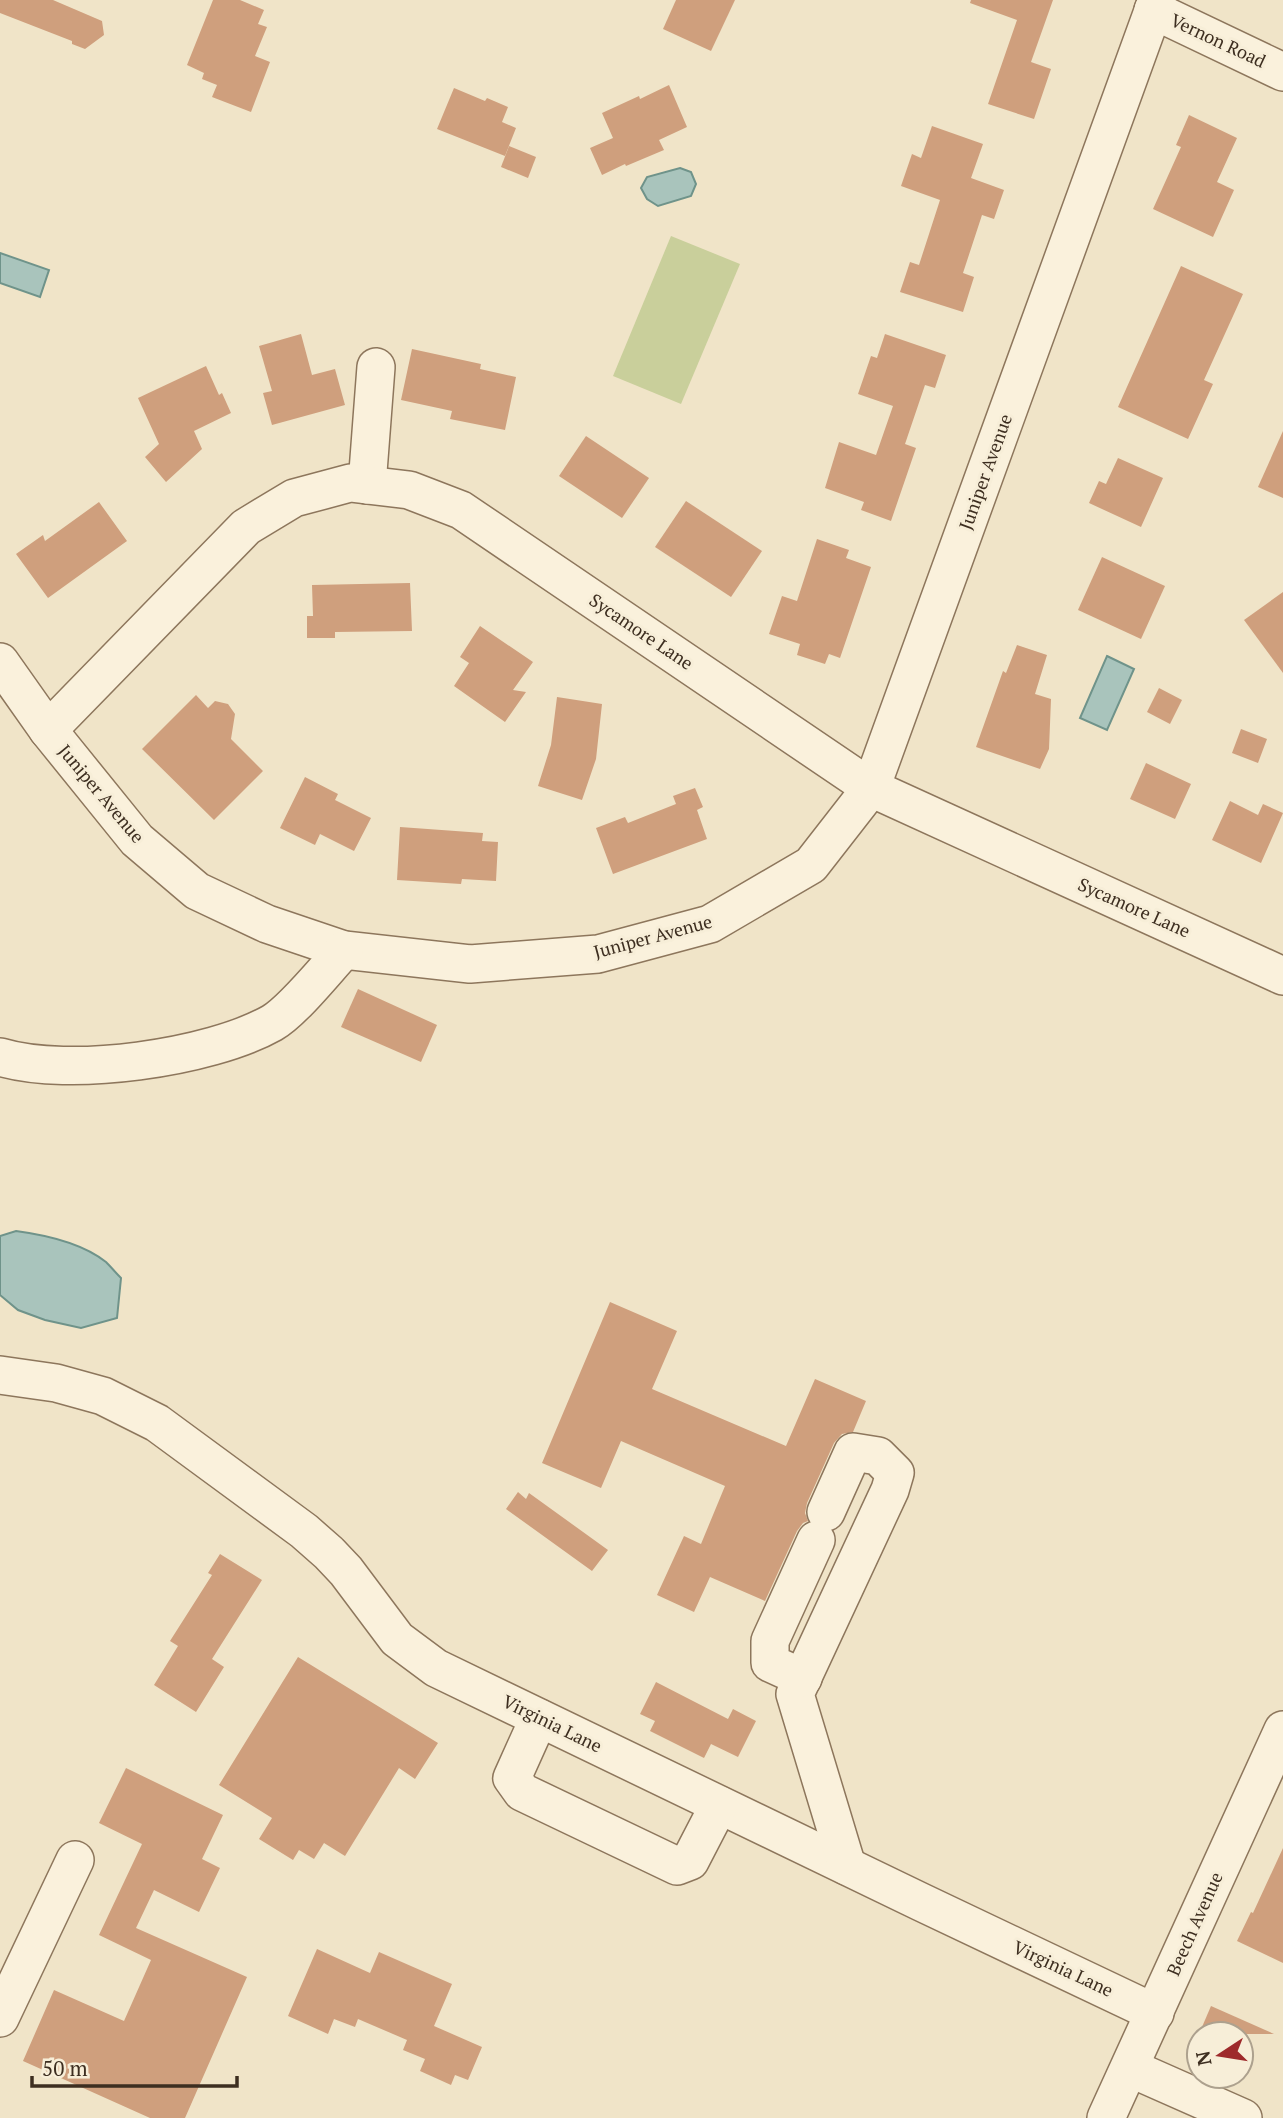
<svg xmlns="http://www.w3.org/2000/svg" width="1283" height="2118" viewBox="0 0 1283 2118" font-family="'PT Serif',serif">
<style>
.pitch{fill:#c9cf9b}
.water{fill:#a9c4bc;stroke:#6f938a;stroke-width:2}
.building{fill:#cf9f7d}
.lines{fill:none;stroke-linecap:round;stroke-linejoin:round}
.minor-casing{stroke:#8d765c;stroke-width:40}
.minor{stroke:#faf1dc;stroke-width:37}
.labels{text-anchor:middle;stroke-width:6;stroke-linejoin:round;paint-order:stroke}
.street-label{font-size:18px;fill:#3d2e20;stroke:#f7eed8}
</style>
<rect width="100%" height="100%" fill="#f0e4c8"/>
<polygon class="pitch" points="671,236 740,264 681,404 613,376"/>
<g class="water">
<polygon points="680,168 691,172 696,184 691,196 658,206 647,199 641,188 647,177"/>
<polygon points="0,253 49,270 40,297 0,283"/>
<polygon points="1107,656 1134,669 1107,730 1080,718"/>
<path d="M16 1231C46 1235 82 1243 106 1262 111 1267 116 1273 121 1278L117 1318 81 1328 45 1320 18 1310 0 1295V1236Z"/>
</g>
<g class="building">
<polygon points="0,0 53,0 102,21 104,35 85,49 72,44 72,41 0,13"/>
<polygon points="213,0 240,0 264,10 258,24 267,27 255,56 270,62 251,112 212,97 217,85 202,79 204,73 187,65"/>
<polygon points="676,0 735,0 711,51 663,29"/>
<polygon points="971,0 1053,0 1031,62 1051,69 1034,119 988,104 1017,20 970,3"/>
<polygon points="669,85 687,127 659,140 664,150 626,166 625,164 602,175 590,148 613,138 602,113 639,96 640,99"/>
<polygon points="454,88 485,101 487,98 508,107 502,122 516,128 505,156 437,129"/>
<polygon points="1189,115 1237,138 1217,182 1234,190 1213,237 1153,209 1181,147 1176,145"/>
<polygon points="932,126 983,144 971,178 1004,190 994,219 982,215 963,273 974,277 963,312 900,292 910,262 919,265 940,200 901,186 912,154 921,158"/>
<polygon points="509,146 536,157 528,178 501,167"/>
<polygon points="1181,266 1243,294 1204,380 1213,384 1188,439 1118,407"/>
<polygon points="301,334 312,375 335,369 345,405 272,425 263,393 272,391 259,346"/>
<polygon points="885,334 946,355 935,388 925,385 905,444 916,448 891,521 861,510 864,502 825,488 839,442 876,455 893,406 858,394 871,356 877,358"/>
<polygon points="412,349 481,364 480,369 516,377 505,430 450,419 452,411 401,400"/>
<polygon points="206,366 219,395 222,393 231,413 194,431 202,449 166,482 145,457 159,444 138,398"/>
<polygon points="1283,431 1283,498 1258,487"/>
<polygon points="586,436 649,478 622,518 559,476"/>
<polygon points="1118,458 1163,478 1141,527 1089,503 1099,481 1106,484"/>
<polygon points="686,501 762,551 731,597 655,547"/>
<polygon points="99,502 127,541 48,598 16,554 43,535 45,541"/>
<polygon points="817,539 849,550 846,558 871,567 840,658 829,654 825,664 797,655 800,644 769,634 782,596 797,601"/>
<polygon points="1102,557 1165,586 1141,639 1078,610"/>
<polygon points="410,583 412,631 335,632 335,638 307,638 307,616 313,616 312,585"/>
<polygon points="1283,592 1283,673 1244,620"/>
<polygon points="480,626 533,662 513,690 526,692 505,722 454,686 469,663 460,657"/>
<polygon points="1017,645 1047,655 1035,694 1051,699 1049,749 1040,769 976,747 1003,671 1006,673"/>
<polygon points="1159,688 1182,700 1170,724 1147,712"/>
<polygon points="196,695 208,708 215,701 228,704 235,714 231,739 263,771 214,820 142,749"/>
<polygon points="557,697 602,704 596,759 582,800 538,786 551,745"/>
<polygon points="1241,729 1267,739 1258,763 1232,753"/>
<polygon points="1146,763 1191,784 1175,819 1130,799"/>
<polygon points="305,777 338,794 335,800 371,818 354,851 320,834 315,845 280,828"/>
<polygon points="695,788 703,807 697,810 707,839 613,874 596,828 625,817 628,823 676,804 673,796"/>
<polygon points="1230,801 1258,815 1263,804 1283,813 1261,863 1212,840"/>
<polygon points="400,827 483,833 482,841 498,842 496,881 462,879 461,884 397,880"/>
<polygon points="358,989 437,1025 421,1062 341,1027"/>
<polygon points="610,1302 677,1331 652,1389 786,1446 815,1379 866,1401 853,1432 842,1434 834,1443 807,1503 805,1513 808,1521 803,1523 797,1531 765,1601 710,1577 694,1612 657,1595 684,1536 701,1544 725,1486 621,1441 601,1488 542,1463"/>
<polygon points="518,1492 526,1499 529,1493 608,1550 592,1571 506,1509"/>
<polygon points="220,1554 262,1580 212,1659 224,1667 196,1712 154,1685 178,1646 170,1641 212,1575 208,1573"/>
<polygon points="298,1657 438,1743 415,1779 399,1768 345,1856 324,1843 314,1859 299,1850 293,1860 259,1839 272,1818 219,1785"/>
<polygon points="656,1682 728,1719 733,1709 756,1721 738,1757 711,1744 704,1758 650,1731 655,1721 640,1714"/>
<polygon points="126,1768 223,1815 202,1859 220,1868 199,1912 154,1890 136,1928 247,1977 185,2118 150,2118 23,2061 54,1990 124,2021 151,1960 99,1935 142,1844 99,1823"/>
<polygon points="1283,1848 1283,1963 1237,1941 1251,1912 1253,1913"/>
<polygon points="317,1949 370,1973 379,1952 452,1984 434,2026 482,2047 468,2080 455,2075 451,2085 420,2071 425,2059 403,2050 407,2040 358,2019 355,2027 334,2019 328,2034 288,2016"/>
<polygon points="1211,2006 1274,2034 1199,2034"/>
</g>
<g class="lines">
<g class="minor-casing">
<g id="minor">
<polyline points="1153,10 1283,72"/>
<polyline points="367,485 376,367"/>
<polyline points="0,662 48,730 137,840 197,891 267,924 344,950 470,964 598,954 710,924 811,865 871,788 1157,0"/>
<polyline points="48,730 246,527 294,498 350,483 409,490 461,510 871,788 1283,976"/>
<path d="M0 1057C69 1078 210 1058 272 1023 293 1011 326 969 344 950"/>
<polyline points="0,1375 56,1383 103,1396 157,1423 304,1531 329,1553 346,1571 397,1639 436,1668 921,1902 1155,2013"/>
<polyline points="826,1512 853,1452 878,1456 895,1473 890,1490 795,1694 847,1866"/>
<polyline points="803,1678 770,1663 770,1641 816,1540"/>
<polyline points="539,1718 512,1778 522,1792 677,1866 690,1861 719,1805"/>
<polyline points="0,2018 75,1860"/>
<polyline points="1130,2068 1243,2118"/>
<polyline points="1106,2118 1283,1730"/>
</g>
</g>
<use href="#minor" class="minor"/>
</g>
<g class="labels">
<g class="street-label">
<text transform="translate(1218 41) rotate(25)" y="6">Vernon Road</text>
<text transform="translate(986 472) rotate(-70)" y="6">Juniper Avenue</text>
<text transform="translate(641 632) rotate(34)" y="6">Sycamore Lane</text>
<text transform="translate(101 794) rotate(50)" y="6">Juniper Avenue</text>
<text transform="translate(1134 908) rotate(24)" y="6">Sycamore Lane</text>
<text transform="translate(653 937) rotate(-15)" y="6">Juniper Avenue</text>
<text transform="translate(552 1724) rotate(26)" y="6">Virginia Lane</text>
<text transform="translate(1195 1924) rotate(-66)" y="6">Beech Avenue</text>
<text transform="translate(1063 1969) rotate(25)" y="6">Virginia Lane</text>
</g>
</g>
<g transform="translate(1220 2055) rotate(258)"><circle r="33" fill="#f7eed8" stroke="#ada18e" stroke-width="2"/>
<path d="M0-5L12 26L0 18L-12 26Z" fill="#9e2a2b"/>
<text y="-10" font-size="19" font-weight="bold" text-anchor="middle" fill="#3d2e20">N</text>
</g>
<path d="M32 2076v10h205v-10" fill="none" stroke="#3d2e20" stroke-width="3.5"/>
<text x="42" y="2076" font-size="21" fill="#3d2e20" stroke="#f7eed8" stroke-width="5" paint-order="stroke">50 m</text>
</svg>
